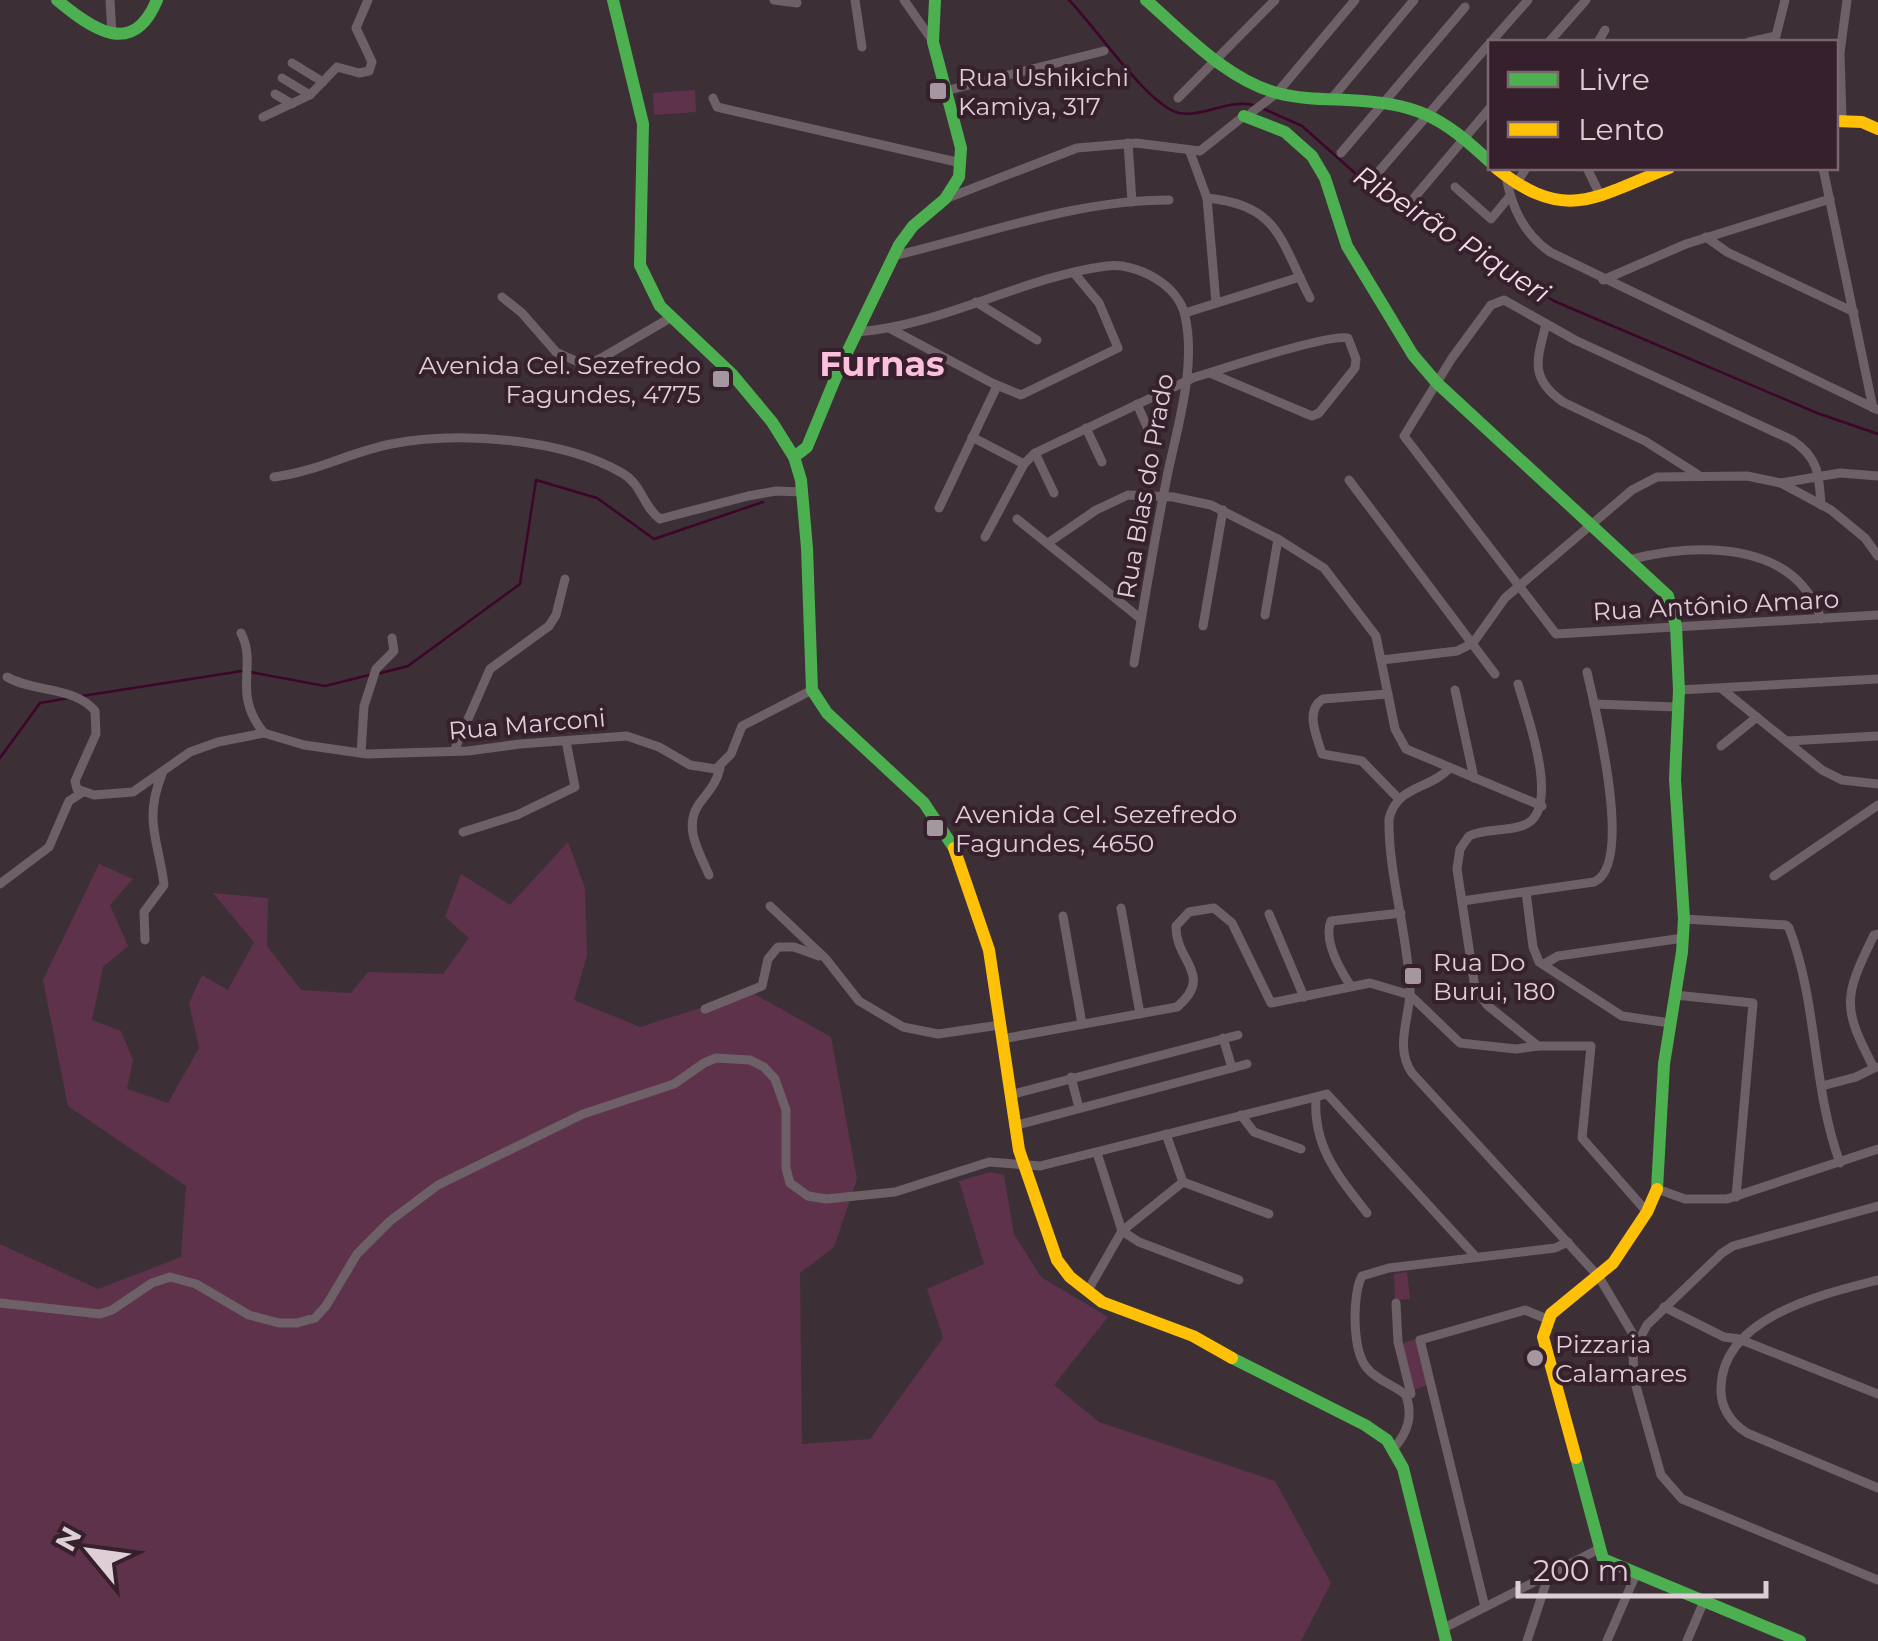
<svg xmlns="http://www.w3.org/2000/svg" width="1878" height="1641" viewBox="0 0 1878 1641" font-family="Montserrat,sans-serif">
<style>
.green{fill:#5f324c}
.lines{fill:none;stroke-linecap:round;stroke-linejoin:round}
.stream{stroke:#3c0529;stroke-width:2.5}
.street{stroke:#6d6067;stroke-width:9}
.fast{stroke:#4caf50;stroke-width:12}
.slow{stroke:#ffc107;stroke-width:12}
.poi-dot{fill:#a5979f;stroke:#36202c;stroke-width:4}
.labels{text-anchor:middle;stroke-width:8;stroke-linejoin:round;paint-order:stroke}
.poi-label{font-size:25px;fill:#decfd7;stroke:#36202c;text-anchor:start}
.street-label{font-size:25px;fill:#decfd7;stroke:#36202c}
.water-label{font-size:28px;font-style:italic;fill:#f3dbe6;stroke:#36202c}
.district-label{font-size:35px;font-weight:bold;fill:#fcbfde;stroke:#36202c}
</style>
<rect width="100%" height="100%" fill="#3c2f36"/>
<g class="green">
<polygon points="695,90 696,112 654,115 653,93"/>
<polygon points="568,842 585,888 587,956 574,1000 640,1027 751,992 831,1037 857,1179 834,1247 800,1273 802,1444 870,1439 943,1338 927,1289 984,1264 959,1181 990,1172 1004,1175 1014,1234 1041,1277 1108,1317 1054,1385 1099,1422 1275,1481 1331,1583 1301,1641 0,1641 0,1244 98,1289 181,1257 186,1186 68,1106 43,980 99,864 133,879 110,905 128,946 103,967 92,1020 121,1031 133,1060 127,1089 168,1103 199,1048 189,1003 202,975 228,990 254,942 213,893 268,898 267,946 301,990 351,993 368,972 443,974 469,938 445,917 461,874 510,905"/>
<polygon points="1407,1272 1410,1299 1395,1300 1394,1274"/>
<polygon points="1418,1339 1427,1385 1411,1391 1399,1344"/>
</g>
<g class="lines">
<g class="stream">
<path d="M1069 0C1095 26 1148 106 1179 113 1204 118 1230 97 1256 106"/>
<polyline points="1264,109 1302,126 1356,174 1411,206 1485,259 1554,301 1817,413 1878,434"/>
<polyline points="250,672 325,686 369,675"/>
<polyline points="377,674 408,666 520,584 536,480 597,498 654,539 763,502"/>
<polyline points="82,696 242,671"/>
<polyline points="0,758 40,703 69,698"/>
</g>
<g class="street">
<polyline points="110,0 112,34"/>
<polyline points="774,0 797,3"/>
<polyline points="855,0 862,47"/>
<polyline points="904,0 932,40"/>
<polyline points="1491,42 1528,0"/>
<polyline points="1549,42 1586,0"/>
<polyline points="1598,42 1605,30"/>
<polyline points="1749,42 1776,36 1785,0"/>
<polyline points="292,63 323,82"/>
<polyline points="282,78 310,95"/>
<polyline points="945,91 1104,51"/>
<polyline points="275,94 292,104"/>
<polyline points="1333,97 1414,0"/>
<polyline points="713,98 717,107 961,163"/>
<polyline points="1178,98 1275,0"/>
<polyline points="1252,112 1277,93 1355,0"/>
<polyline points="263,117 310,95 337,67 359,73 369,71 372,62 356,28 368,0"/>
<polyline points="1842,119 1840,53 1847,0"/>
<polyline points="1128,143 1132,202"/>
<polyline points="1190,152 1207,198 1216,303"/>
<polyline points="1341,153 1465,7"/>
<polyline points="1587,168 1600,195"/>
<polyline points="1823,168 1873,408"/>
<polyline points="1374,177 1490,43"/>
<path d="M1506 177C1512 208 1524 234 1550 252L1878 410"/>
<polyline points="1516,185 1526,168"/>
<polyline points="1455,187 1491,219 1510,196"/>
<path d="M1207 198C1280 205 1280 241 1310 298"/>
<polyline points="945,199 1077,148 1136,143 1200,151 1244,116"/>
<polyline points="1413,199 1490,108"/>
<polyline points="1706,237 1727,252 1854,312"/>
<path d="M893 256C984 235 1074 200 1169 200"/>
<polyline points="1603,280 1686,244 1830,199"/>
<polyline points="502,297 522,313 556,352 580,363 589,364 605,356 670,318"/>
<polyline points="976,302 1037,340"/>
<polyline points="1185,313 1300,277"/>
<path d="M1546 324C1537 360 1529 378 1563 402L1645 441 1697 474"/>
<polyline points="889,328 992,383 1021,395 1118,348 1099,303 1074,273"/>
<path d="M856 332C942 326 1022 277 1107 266 1136 262 1179 285 1185 316 1197 369 1176 430 1166 482 1154 542 1144 602 1134 663"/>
<polyline points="1137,404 1151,436"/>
<polyline points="1086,428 1102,462"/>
<polyline points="972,437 1024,464"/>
<polyline points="1035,453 1054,493"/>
<path d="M274 477C315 472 351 452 391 444 458 431 562 438 622 473 642 484 643 507 660 519L748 496 776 491 802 492"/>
<polyline points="1349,480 1495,674"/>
<polyline points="1781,483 1840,473 1878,476"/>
<path d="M1821 505C1819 475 1819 458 1792 440L1575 340 1504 300 1491 305 1452 358 1404 436 1556 634 1878 615"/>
<polyline points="939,508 997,386"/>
<polyline points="1017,519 1141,619"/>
<path d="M985 537 1024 464 1035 453 1193 378C1218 370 1330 333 1348 338L1356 359 1355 368 1319 413 1312 416 1210 373"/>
<polyline points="1048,543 1096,510 1128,495 1173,497 1211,505 1278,539 1324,568 1376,636 1395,729 1406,749 1542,806"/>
<path d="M1632 559C1698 543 1795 540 1821 619"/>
<polyline points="1265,615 1278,539"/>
<polyline points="1203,626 1223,510"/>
<path d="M241 633C258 666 231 693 264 733"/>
<polyline points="1382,660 1457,651 1473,643 1505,598 1632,490 1657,477 1747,476 1781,483 1831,510 1865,538 1878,556"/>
<path d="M7 677C35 693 74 686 95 711L96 734 75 781 77 789 94 795 133 792 190 752 218 742 264 733 304 745 367 754 468 751 520 744 627 736 659 747 690 765 716 769 731 754 742 726 812 690"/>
<polyline points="1722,689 1822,770 1842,780 1878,784"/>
<polyline points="1455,690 1474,778"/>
<polyline points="1679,690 1878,679"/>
<path d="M1388 694 1323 699C1304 711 1317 736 1322 754L1362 761 1398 798"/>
<polyline points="1594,704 1677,707"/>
<polyline points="1788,741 1878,736"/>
<polyline points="1721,746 1757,717"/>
<polyline points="454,751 490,669 549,626 556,615 565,579"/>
<polyline points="361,753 364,706 376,669 394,651 392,638"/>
<path d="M1450 768C1429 790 1397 785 1389 819 1388 873 1408 934 1410 990 1410 1018 1394 1047 1412 1073L1599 1277 1637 1341"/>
<polyline points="463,832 517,815 575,787 566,741"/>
<path d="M709 875C699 852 683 827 699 804 708 792 717 783 720 768"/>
<polyline points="1774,876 1878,805"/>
<polyline points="0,884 49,847 69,801 83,792"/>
<polyline points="1526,892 1533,947 1539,962 1622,1016 1670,1023"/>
<path d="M1462 901 1594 882C1635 865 1595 708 1587 672"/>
<polyline points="770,906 826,959 859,1001 903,1027 938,1034 1000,1025"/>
<polyline points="1121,908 1140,1014"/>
<polyline points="1269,914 1304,997"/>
<polyline points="1063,916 1082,1024"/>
<path d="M1684 919 1786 925 1789 928C1818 1003 1812 1087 1840 1163"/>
<path d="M145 940 144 912 164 885C159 841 143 821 162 774"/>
<polyline points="1544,964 1558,956 1683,938"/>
<path d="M1350 985C1339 968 1323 940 1331 921L1401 913"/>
<polyline points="1675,995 1753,1003 1736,1197"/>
<polyline points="705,1009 762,986 768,959 778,947 794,947 819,956"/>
<polyline points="1223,1038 1232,1068"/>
<path d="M1002 1039 1177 1007C1215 975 1175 961 1176 926L1189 912 1214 908 1232 923 1271 1003 1370 983 1410 995 1460 1043 1516 1049 1538 1046 1487 1005 1475 988 1457 869 1460 849 1469 836C1486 828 1507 832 1524 825 1563 811 1526 712 1518 684"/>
<polyline points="1538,1046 1591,1046 1582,1138 1647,1212"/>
<path d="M1874 1068C1842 1007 1843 998 1874 935L1878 934"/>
<polyline points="1071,1077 1079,1108"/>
<polyline points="1822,1086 1856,1077 1876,1067"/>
<polyline points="1010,1095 1238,1035"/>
<path d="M1316 1098C1313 1147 1338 1176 1367 1213"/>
<polyline points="1241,1115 1254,1132 1301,1149"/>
<polyline points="1014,1126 1247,1064"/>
<polyline points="1166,1134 1183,1182 1269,1214"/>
<polyline points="1097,1153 1122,1231 1139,1242 1239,1280"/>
<polyline points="1657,1189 1685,1199 1727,1199 1878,1149"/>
<polyline points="1878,1206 1733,1246 1722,1253 1647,1325 1633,1352 1634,1379 1661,1475 1682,1499 1878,1580"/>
<path d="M1878 1280C1823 1294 1722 1317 1721 1388 1720 1407 1731 1423 1747 1433L1878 1488"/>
<polyline points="1087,1292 1122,1231 1183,1182"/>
<polyline points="0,1303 100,1314 112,1310 152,1283 170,1277 196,1284 249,1315 279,1323 297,1323 315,1318 326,1306 357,1254 390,1221 438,1185 583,1114 674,1084 704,1063 716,1058 750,1060 764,1067 775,1079 786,1110 786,1168 790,1183 808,1196 826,1199 895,1192 989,1162 1040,1166 1327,1094 1476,1257"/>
<polyline points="1396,1303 1398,1342 1411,1394"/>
<polyline points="1664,1307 1724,1337 1739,1339 1878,1394"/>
<path d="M1394 1448C1408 1432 1413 1416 1406 1395 1394 1385 1376 1380 1367 1368 1352 1351 1352 1294 1362 1276L1389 1268 1555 1248 1568 1242"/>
<polyline points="1485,1607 1420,1340 1525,1310 1547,1319"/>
<polyline points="1444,1628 1599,1549"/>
<polyline points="1527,1641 1549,1574"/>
<polyline points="1607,1641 1636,1574"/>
<polyline points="1687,1641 1704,1601"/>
</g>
<g class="fast">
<path d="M57 0C93 30 133 58 157 0"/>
<polyline points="613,0 643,124 640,265 660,306 732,374 772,422 794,457 801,480 807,548 812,690 827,713 924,803 954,848"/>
<path d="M1146 0C1185 34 1226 79 1277 93 1300 99 1324 99 1347 100 1416 103 1440 115 1490 162"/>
<polyline points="1244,116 1285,132 1312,156 1325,178 1347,246 1413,355 1437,383 1668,596 1676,626 1679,690 1675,779 1684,919 1682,952 1664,1064 1657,1189"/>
<polyline points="794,457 807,447 840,367 899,245 913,226 945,199 959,177 961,148 933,42 935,0"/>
<polyline points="1232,1358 1365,1425 1387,1440 1403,1468 1446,1641"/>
<polyline points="1576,1458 1603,1559 1800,1641"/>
</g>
<g class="slow">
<polyline points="1836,121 1862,122 1878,129"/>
<path d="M1496 168C1566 224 1595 197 1669 168"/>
<polyline points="954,848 989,950 1019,1150 1057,1260 1070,1277 1102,1302 1193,1336 1232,1358"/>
<polyline points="1576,1458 1543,1337 1551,1314 1613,1263 1647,1212 1657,1189"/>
</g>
</g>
<g class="poi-dot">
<rect x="928" y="81" width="20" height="20" rx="5"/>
<rect x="711" y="369" width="20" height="20" rx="5"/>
<rect x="925" y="818" width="20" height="20" rx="5"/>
<rect x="1403" y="966" width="20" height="20" rx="5"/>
<circle cx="1535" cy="1358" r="10"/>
</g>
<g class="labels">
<g class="poi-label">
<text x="958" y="86">Rua Ushikichi<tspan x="958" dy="29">Kamiya, 317</tspan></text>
<text x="701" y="374" text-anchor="end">Avenida Cel. Sezefredo<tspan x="701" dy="29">Fagundes, 4775</tspan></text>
<text x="955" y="823">Avenida Cel. Sezefredo<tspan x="955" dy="29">Fagundes, 4650</tspan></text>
<text x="1433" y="971">Rua Do<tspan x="1433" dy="29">Burui, 180</tspan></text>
<text x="1555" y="1353">Pizzaria<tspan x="1555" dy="29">Calamares</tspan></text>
</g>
<g class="street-label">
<text transform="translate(1145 486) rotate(-80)" y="9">Rua Blas do Prado</text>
<text transform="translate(1716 605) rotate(-3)" y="9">Rua Antônio Amaro</text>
<text transform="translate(527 724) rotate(-5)" y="9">Rua Marconi</text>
</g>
<g class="water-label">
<text transform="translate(1452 234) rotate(33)" y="10">Ribeirão Piqueri</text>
</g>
<g class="district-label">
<text x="882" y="376">Furnas</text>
</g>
</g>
<rect x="1488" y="40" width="350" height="130" fill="#36202c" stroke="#796670" stroke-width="2.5"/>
<rect x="1508" y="72" width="50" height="15" fill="#4caf50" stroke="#796670" stroke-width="2.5"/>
<text x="1578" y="90" font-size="30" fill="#decfd7">Livre</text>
<rect x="1508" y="122" width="50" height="15" fill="#ffc107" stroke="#796670" stroke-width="2.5"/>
<text x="1578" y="140" font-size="30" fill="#decfd7">Lento</text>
<g transform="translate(90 1551) rotate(299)" stroke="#36202c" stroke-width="8" paint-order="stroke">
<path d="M0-8L18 38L0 25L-18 38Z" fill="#decfd7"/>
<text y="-15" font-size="28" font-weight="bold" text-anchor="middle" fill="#decfd7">N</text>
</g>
<path d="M1518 1581v15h248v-15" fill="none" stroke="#decfd7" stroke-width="5"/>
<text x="1533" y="1581" font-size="30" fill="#decfd7" stroke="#36202c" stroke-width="8" paint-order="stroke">200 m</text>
</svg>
